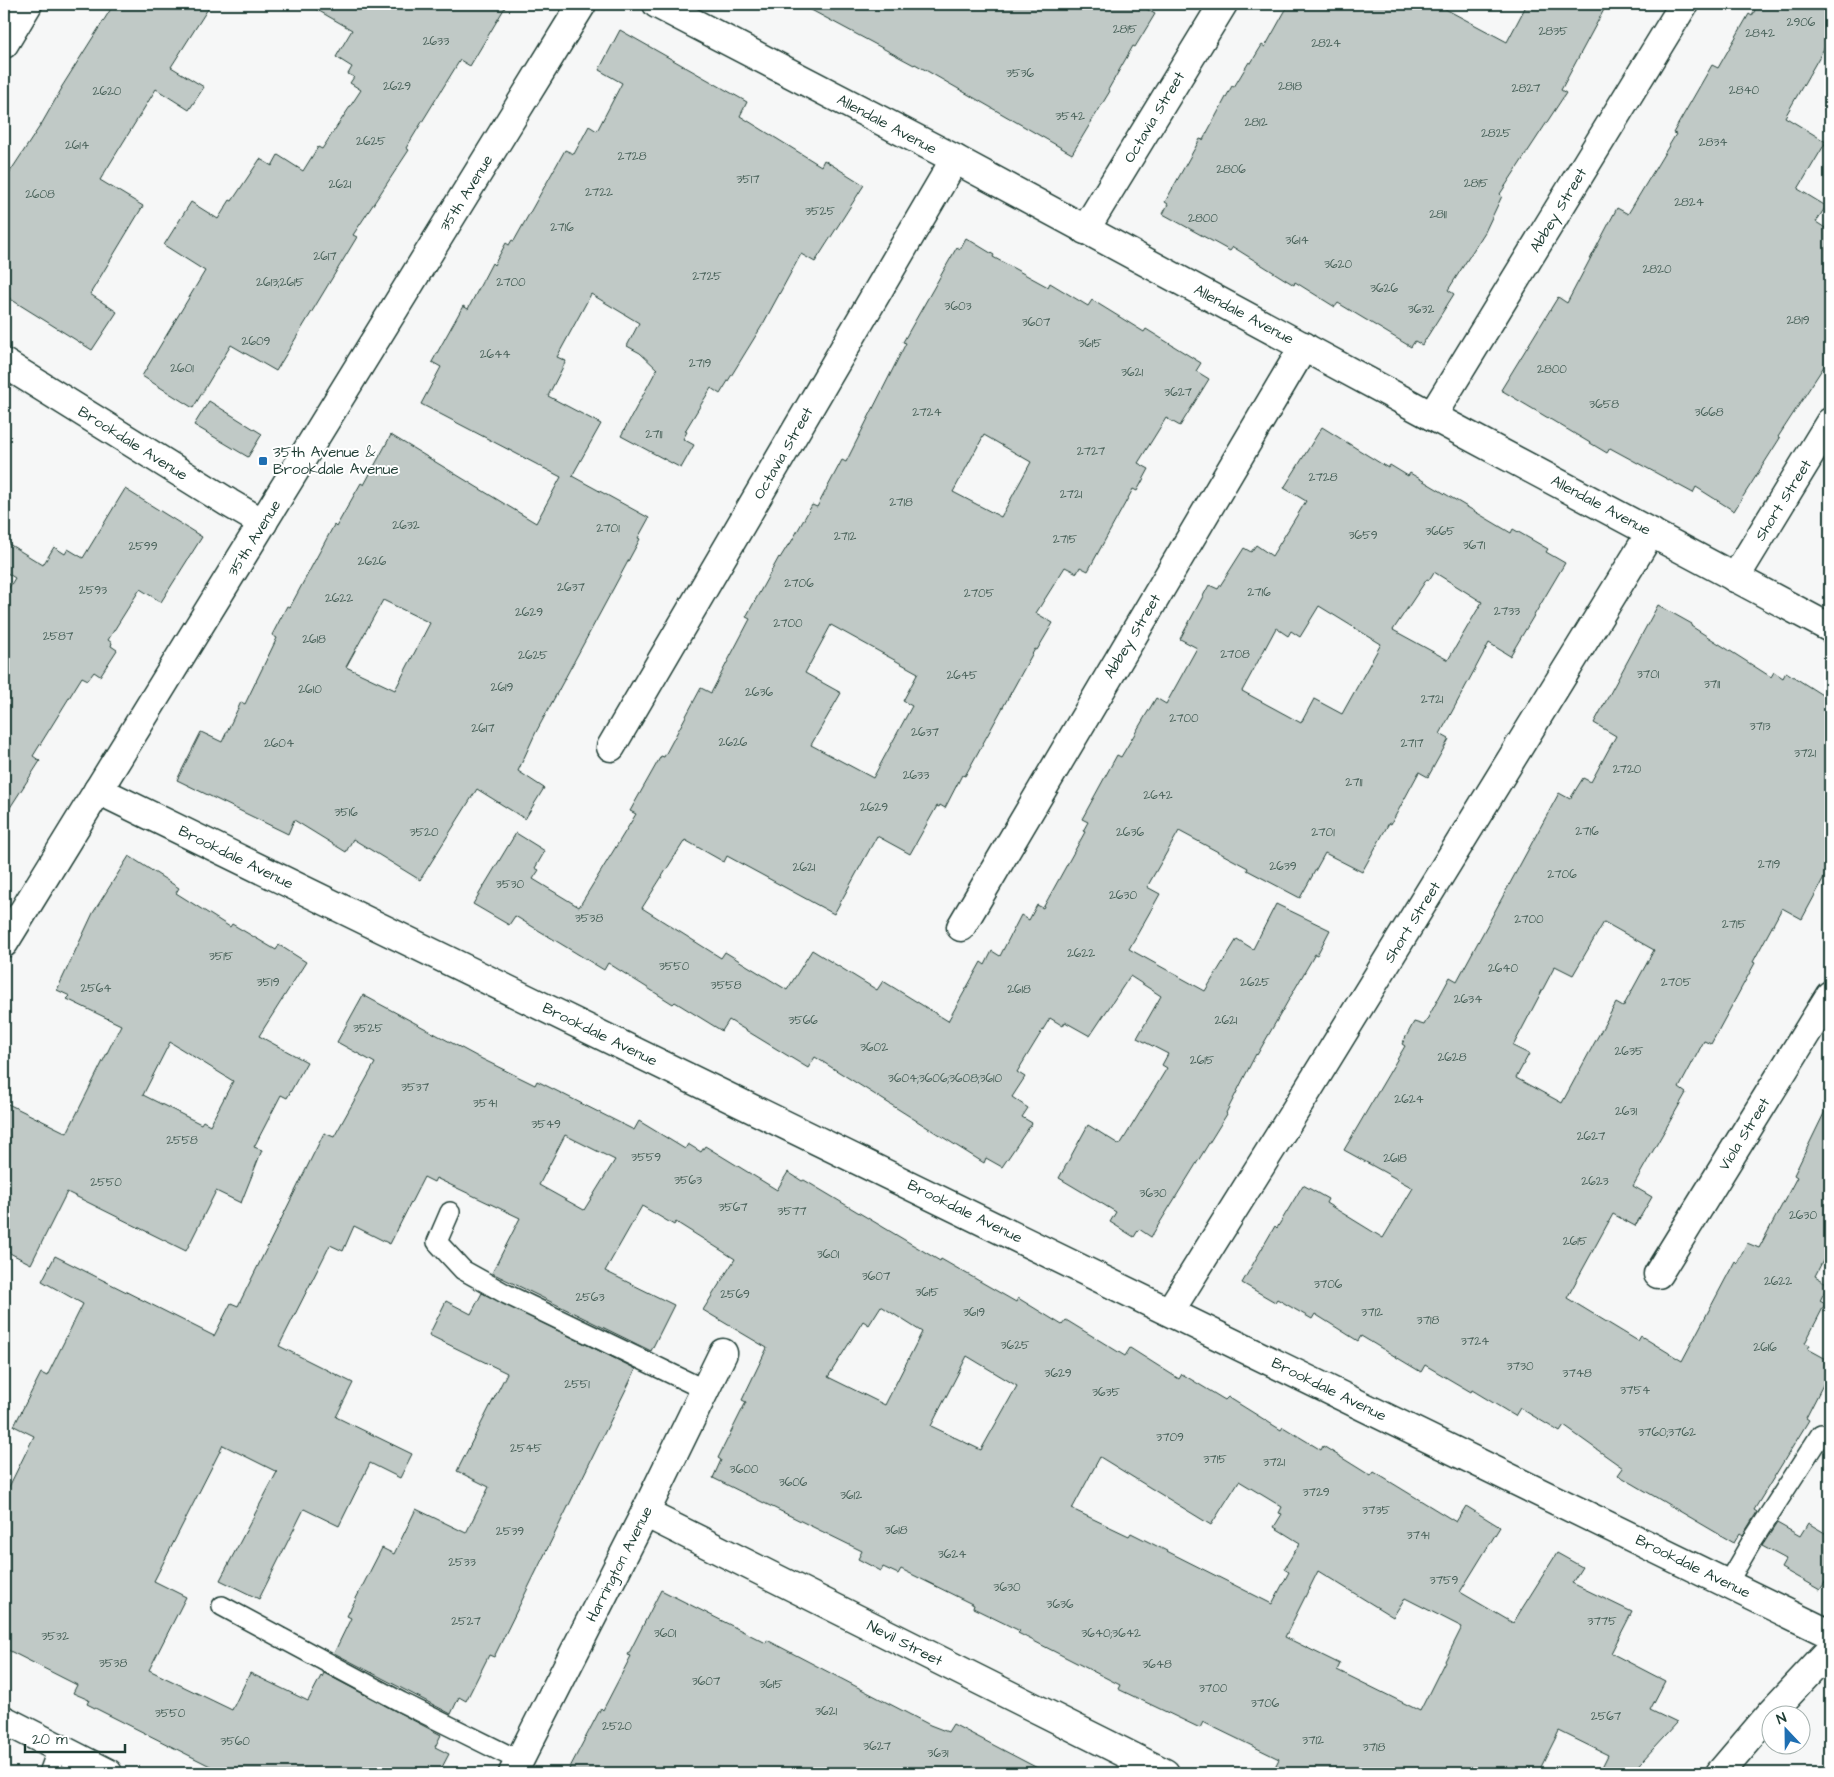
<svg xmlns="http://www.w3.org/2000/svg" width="1834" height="1777" viewBox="0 0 1834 1777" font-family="'Architects Daughter',sans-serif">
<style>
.building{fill:#c0c9c6;stroke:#1f3d34;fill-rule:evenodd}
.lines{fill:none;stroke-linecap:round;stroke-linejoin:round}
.service-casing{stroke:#1f3d34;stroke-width:22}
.minor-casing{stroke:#1f3d34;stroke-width:31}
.tertiary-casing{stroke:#1f3d34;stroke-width:31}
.secondary-casing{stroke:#1f3d34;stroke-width:31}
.service{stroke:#fff;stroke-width:19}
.minor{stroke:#fff;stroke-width:28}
.tertiary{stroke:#fff;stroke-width:28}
.secondary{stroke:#fff;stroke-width:28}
.poi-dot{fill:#1f6fb2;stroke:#fff;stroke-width:2}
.labels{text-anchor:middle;stroke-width:4;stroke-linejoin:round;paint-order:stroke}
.number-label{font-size:12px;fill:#476058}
.street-label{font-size:15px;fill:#1f3d34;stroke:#fff}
.poi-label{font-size:15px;fill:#1f3d34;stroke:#fff;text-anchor:start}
</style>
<rect width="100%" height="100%" fill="#f6f7f7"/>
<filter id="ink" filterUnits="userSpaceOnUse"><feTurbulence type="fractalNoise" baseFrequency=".02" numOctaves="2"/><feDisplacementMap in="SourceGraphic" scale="10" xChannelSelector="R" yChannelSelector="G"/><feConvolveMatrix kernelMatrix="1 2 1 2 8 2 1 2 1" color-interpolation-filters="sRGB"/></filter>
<g filter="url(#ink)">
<g class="building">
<polygon points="114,4 211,4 171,67 204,87 189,110 156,89 100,180 143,206 90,294 117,312 92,350 4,295 4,181 42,123 62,88 61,88"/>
<polygon points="307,4 507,4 470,66 460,60 406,148 409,150 353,235 357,237 276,371 231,345 193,408 142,376 205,271 164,245 191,202 218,219 230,200 232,201 260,159 272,166 278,155 303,171 318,147 322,149 361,90 350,83 354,77 348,74 352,67 336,57 352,30"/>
<polygon points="800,4 1138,4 1155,14 1135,47 1133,46 1108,90 1110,91 1072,154 915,64 914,65"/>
<polygon points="1289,4 1436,4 1507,42 1527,4 1607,4 1561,90 1566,93 1500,194 1502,196 1485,232 1448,290 1454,294 1422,345 1415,341 1411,347 1338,303 1335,307 1295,282 1294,285 1233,247 1230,251 1163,214 1168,204 1165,202 1200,139 1203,140 1232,86 1234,87 1249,62 1251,63 1262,45 1265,47"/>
<polygon points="1758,4 1830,4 1830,38 1785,117 1826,142 1798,189 1826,206 1816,222 1830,231 1830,357 1778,437 1780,438 1734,511 1696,487 1693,493 1610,448 1607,453 1501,390 1558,297 1567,303 1617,208 1628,214 1676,134 1673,133 1712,65 1718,68 1749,14 1752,16"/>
<path d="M620 30 747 102 740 116 821 166 824 160 864 185 815 262 801 254 763 324 720 394 711 388 685 431 687 432 683 439 694 445 681 468 621 436 657 369 640 353 627 346 639 323 591 294 557 357 566 361 548 396 601 424 572 476 649 518 638 538 640 539 535 734 518 771 544 788 525 819 477 789 420 880 353 839 346 852 294 820 288 834 177 780 201 732 222 742 241 702 245 704 277 638 272 635 287 606 290 607 334 525 336 527 361 483 364 485 391 435 536 523 561 477 421 404 441 367 432 362 463 306 468 309 492 263 494 265 506 243 509 245 512 240 514 241 565 150 574 154 589 126 597 131 622 83 599 70ZM383 600 430 623 395 690 346 667Z"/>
<path d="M966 238 994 255 993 257 1048 287 1050 283 1088 306 1092 300 1144 332 1146 329 1201 363 1196 371 1209 379 1180 426 1166 418 1138 463 1149 469 1137 491 1133 489 1088 571 1080 567 1077 573 1065 567 1036 613 1053 623 1037 650 1035 649 965 776 962 775 945 808 940 805 939 807 937 806 910 854 877 836 834 914 727 856 724 862 685 840 642 908 721 958 725 952 787 990 812 950 877 990 883 981 948 1021 981 962 985 965 992 951 1000 956 1021 915 1029 920 1037 905 1043 908 1085 832 1083 831 1088 822 1082 819 1117 755 1121 757 1156 698 1166 704 1197 648 1180 639 1209 585 1218 589 1244 548 1251 552 1256 545 1272 556 1306 501 1284 488 1322 427 1388 468 1390 465 1408 476 1410 473 1511 533 1513 529 1548 549 1546 552 1565 563 1510 656 1489 643 1440 734 1449 739 1428 777 1419 772 1391 824 1389 823 1362 872 1325 853 1300 898 1247 870 1248 868 1179 831 1147 887 1160 894 1129 949 1205 991 1237 939 1253 949 1276 904 1330 930 1317 955 1315 954 1257 1055 1256 1054 1226 1113 1227 1114 1151 1237 1139 1229 1134 1237 1110 1222 1116 1212 1059 1178 1088 1125 1120 1145 1167 1068 1162 1065 1168 1054 1137 1038 1161 996 1130 976 1090 1036 1065 1022 1063 1026 1050 1018 1017 1072 1025 1077 1012 1097 1028 1108 1022 1117 1032 1123 1002 1167 986 1158 984 1163 815 1057 808 1068 729 1020 722 1031 675 1002 673 1004 608 963 604 970 515 916 509 925 473 904 516 833 545 851 535 868 539 870 533 879 579 907 636 814 630 811 661 756 664 757 701 688 711 693 750 619 746 617 779 557 780 558 788 545 789 546 812 505 817 507 842 460 846 462 906 343 903 342 957 247 960 249ZM984 435 1031 462 1001 517 953 492ZM1434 572 1482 602 1448 660 1393 630 1427 579 1429 580ZM1319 606 1381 644 1342 714 1314 699 1301 723 1242 691 1276 628 1288 636 1291 631 1300 637ZM831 625 918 673 903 701 912 706 873 778 811 745 841 693 805 673Z"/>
<polygon points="209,401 262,434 248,457 194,425"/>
<polygon points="125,489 202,537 161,602 140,589 108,640 112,643 111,646 117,650 100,676 94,672 88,680 82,677 33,756 40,761 4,817 4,596 15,578 4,571 4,541 43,565 54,547 65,554 68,549 83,558"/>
<path d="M1658 605 1692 624 1691 626 1771 677 1774 672 1783 678 1786 672 1830 700V867L1802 919 1782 908 1753 962 1755 963 1711 1044 1704 1041 1679 1088 1686 1093 1633 1186 1652 1197 1635 1226 1613 1214 1567 1298 1638 1341 1641 1336 1682 1361 1735 1261 1737 1263 1747 1243 1759 1248 1797 1177 1794 1175 1830 1101V1247L1815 1276 1828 1284 1820 1301 1825 1304 1805 1343 1810 1345 1808 1349 1830 1361V1371L1806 1418 1809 1420 1754 1510 1757 1512 1743 1535 1740 1533 1734 1543 1618 1475 1623 1468 1564 1426 1560 1432 1520 1408 1515 1416 1472 1390 1471 1392 1425 1365 1421 1372 1361 1336 1358 1341 1315 1314 1312 1319 1277 1299 1275 1302 1242 1283 1275 1226 1277 1228 1303 1185 1328 1199 1326 1203 1383 1238 1413 1188 1344 1150 1405 1046 1402 1044 1414 1022 1424 1025 1450 977 1457 981 1559 793 1570 799 1583 778 1591 782 1616 736 1594 723ZM1604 922 1654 950 1623 1007 1616 1003 1562 1103 1516 1078 1529 1054 1513 1046 1555 966 1573 975Z"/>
<path d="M129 856 179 888 176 893 230 927 232 924 276 950 279 945 306 962 259 1036 307 1062 287 1098 281 1095 254 1147 262 1150 241 1203 216 1191 186 1251 67 1192 31 1264 4 1250V1102L67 1133 121 1025 67 999 70 996 57 990 93 913ZM170 1042 233 1081 210 1125 203 1121 201 1124 143 1095Z"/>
<path d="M363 995 478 1057 535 1085 537 1081 634 1130 639 1121 685 1149 688 1144 701 1152 705 1146 777 1190 788 1172 802 1181 804 1180 940 1261 941 1259 1016 1302 1018 1298 1062 1325 1066 1320 1125 1356 1130 1348 1179 1379 1182 1374 1225 1400 1228 1397 1281 1430 1283 1427 1321 1450 1323 1446 1371 1476 1374 1472 1456 1522 1466 1506 1500 1527 1460 1592 1513 1623 1557 1553 1582 1567 1572 1583 1632 1612 1611 1653 1665 1681 1650 1710 1677 1723 1631 1773H1599L1608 1755 1559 1731 1538 1773H1272L1279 1759 1203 1722 1200 1728 1118 1689 1120 1685 1018 1633 1020 1631 973 1608 974 1605 901 1569 898 1574 883 1567 881 1571 858 1559 862 1551 713 1478 721 1460 718 1458 746 1402 742 1400 767 1348 703 1310 735 1259 676 1222 674 1225 642 1206 605 1271 674 1305 651 1351 492 1273 520 1218 436 1178 434 1182 424 1177 390 1244 354 1226 343 1251 330 1245 279 1346 353 1383 336 1417 412 1454 400 1478 370 1463 339 1526 304 1509 259 1599 220 1580 277 1472 223 1445 154 1581 186 1597 149 1670 232 1710 250 1673 308 1701 321 1676 322 1677 324 1673 441 1735 435 1747 449 1754 439 1773H224L87 1704 89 1700 73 1693 77 1685 4 1648V1497L34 1436 14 1426 41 1373 47 1376 83 1304 42 1281 55 1256 214 1336 231 1303 238 1306 324 1133 334 1137 375 1063 337 1042ZM565 1135 615 1160 584 1210 539 1185ZM881 1306 922 1332 885 1405 828 1377 863 1321 869 1325ZM967 1356 1017 1386 981 1450 931 1426ZM1100 1457 1211 1525 1239 1481 1282 1507 1279 1513 1282 1514 1274 1527 1300 1543 1284 1569 1289 1572 1272 1604 1131 1533 1129 1536 1072 1509ZM1318 1571 1393 1617 1405 1598 1462 1627 1420 1711 1337 1670 1340 1664 1285 1637Z"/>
<polygon points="482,1293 636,1369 494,1657 489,1655 466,1701 459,1697 451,1714 334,1653 351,1618 347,1616 382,1548 394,1554 416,1509 466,1533 489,1487 457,1471 507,1373 429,1335 446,1301 471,1314"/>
<polygon points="1777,1523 1800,1536 1808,1523 1830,1536 1830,1575 1820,1590 1781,1568 1786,1559 1762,1546"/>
<polygon points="661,1590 766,1643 767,1640 930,1725 948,1732 953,1724 1047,1773 567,1773 601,1708 603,1710 631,1656 628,1655"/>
</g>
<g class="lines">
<g class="service-casing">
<g id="service">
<polyline points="450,1212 437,1242 463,1270 506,1294 705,1390"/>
<polyline points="1727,1584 1752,1541 1821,1434"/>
<polyline points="222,1606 401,1702 520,1761"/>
<polyline points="49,1773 58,1748"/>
</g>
</g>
<g class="minor-casing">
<g id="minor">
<polyline points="657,4 955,159 1432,416 1830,628"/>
<polyline points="4,44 28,4"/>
<polyline points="1085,230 1223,4"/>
<polyline points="4,363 229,503 263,523"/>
<polyline points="1432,416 1684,4"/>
<polyline points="1735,578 1830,422"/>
<polyline points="611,747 955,159"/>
<polyline points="98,790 1830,1634"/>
<polyline points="961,927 1304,346"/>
<polyline points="1658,1274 1830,995"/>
<polyline points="1170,1311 1298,1106 1651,532"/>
<polyline points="645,1513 1165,1773"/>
<polyline points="4,1720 108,1773"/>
<polyline points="513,1773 645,1513 723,1353"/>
</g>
</g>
<g class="tertiary-casing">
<polyline id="tertiary" points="1720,1773 1772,1712 1830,1650"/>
</g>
<g class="secondary-casing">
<polyline id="secondary" points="4,943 582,4"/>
</g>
<use href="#service" class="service"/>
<use href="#minor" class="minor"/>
<use href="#tertiary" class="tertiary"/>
<use href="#secondary" class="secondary"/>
</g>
</g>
<rect class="poi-dot" x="258" y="456" width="10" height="10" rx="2.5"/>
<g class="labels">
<g class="number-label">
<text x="1801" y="26">2906</text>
<text x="1125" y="33">2815</text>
<text x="1553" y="35">2835</text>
<text x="1760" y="37">2842</text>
<text x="436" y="45">2633</text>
<text x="1326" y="47">2824</text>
<text x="1020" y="77">3536</text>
<text x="397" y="90">2629</text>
<text x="1290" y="90">2818</text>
<text x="1526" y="92">2827</text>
<text x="1744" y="94">2840</text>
<text x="107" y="95">2620</text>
<text x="1070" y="120">3542</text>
<text x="1256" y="126">2812</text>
<text x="1496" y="137">2825</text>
<text x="371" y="145">2625</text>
<text x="1713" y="146">2834</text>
<text x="77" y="149">2614</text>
<text x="632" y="160">2728</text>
<text x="1231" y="173">2806</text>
<text x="748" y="183">3517</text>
<text x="1476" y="187">2815</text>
<text x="340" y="188">2621</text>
<text x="599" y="196">2722</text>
<text x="40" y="198">2608</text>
<text x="1689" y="206">2824</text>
<text x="820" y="215">3525</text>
<text x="1438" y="218">2811</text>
<text x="1203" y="222">2800</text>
<text x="562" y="231">2716</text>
<text x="1297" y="244">3614</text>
<text x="325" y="260">2617</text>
<text x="1338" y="268">3620</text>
<text x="1657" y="273">2820</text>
<text x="707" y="280">2725</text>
<text x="280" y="286">2613;2615</text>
<text x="511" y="286">2700</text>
<text x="1384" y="292">3626</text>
<text x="958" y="310">3603</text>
<text x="1421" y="313">3632</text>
<text x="1798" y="324">2819</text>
<text x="1036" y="326">3607</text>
<text x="256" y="345">2609</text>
<text x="1090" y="347">3615</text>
<text x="495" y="358">2644</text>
<text x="700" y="367">2719</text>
<text x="182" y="372">2601</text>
<text x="1552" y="373">2800</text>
<text x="1132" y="376">3621</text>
<text x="1178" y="396">3627</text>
<text x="1604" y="408">3658</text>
<text x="927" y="416">2724</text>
<text x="1709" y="416">3668</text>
<text x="654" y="438">2711</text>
<text x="1091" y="455">2727</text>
<text x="1323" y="481">2728</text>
<text x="1071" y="498">2721</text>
<text x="901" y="506">2718</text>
<text x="406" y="529">2632</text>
<text x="608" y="532">2701</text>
<text x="1440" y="535">3665</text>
<text x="1363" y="539">3659</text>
<text x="845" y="540">2712</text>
<text x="1065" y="543">2715</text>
<text x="1474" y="549">3671</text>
<text x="143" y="550">2599</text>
<text x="372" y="565">2626</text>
<text x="799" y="587">2706</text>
<text x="571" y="591">2637</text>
<text x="93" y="594">2593</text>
<text x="1259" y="596">2716</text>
<text x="979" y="597">2705</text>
<text x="339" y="602">2622</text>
<text x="1507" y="615">2733</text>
<text x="529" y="616">2629</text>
<text x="788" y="627">2700</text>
<text x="58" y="640">2587</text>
<text x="314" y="643">2618</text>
<text x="1235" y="658">2708</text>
<text x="533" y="659">2625</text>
<text x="1648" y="678">3701</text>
<text x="962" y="679">2645</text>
<text x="1712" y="688">3711</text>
<text x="502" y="691">2619</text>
<text x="310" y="693">2610</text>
<text x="759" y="696">2636</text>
<text x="1432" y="703">2721</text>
<text x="1184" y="722">2700</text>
<text x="1760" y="730">3713</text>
<text x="483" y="732">2617</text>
<text x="925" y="736">2637</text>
<text x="733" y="746">2626</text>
<text x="279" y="747">2604</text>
<text x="1412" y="747">2717</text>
<text x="1805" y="757">3721</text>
<text x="1627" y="773">2720</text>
<text x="916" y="779">2633</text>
<text x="1354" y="786">2711</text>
<text x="1158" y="799">2642</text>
<text x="874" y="811">2629</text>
<text x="346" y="816">3516</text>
<text x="1587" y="835">2716</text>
<text x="424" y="836">3520</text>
<text x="1130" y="836">2636</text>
<text x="1323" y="836">2701</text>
<text x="1769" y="868">2719</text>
<text x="1283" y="870">2639</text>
<text x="804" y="871">2621</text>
<text x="1562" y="878">2706</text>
<text x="510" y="888">3530</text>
<text x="1123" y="899">2630</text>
<text x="589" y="922">3538</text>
<text x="1529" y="923">2700</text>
<text x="1734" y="928">2715</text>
<text x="1081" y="957">2622</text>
<text x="221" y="960">3515</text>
<text x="674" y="970">3550</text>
<text x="1503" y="972">2640</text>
<text x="268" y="986">3519</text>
<text x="1255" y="986">2625</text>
<text x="1676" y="986">2705</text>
<text x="726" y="989">3558</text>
<text x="96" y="992">2564</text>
<text x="1019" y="993">2618</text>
<text x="1468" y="1003">2634</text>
<text x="803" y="1024">3566</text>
<text x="1226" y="1024">2621</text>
<text x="368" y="1032">3525</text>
<text x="874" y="1051">3602</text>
<text x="1629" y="1055">2635</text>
<text x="1452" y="1061">2628</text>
<text x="1202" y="1064">2615</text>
<text x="945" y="1082">3604;3606;3608;3610</text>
<text x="415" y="1091">3537</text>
<text x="1409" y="1103">2624</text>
<text x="485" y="1107">3541</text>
<text x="1626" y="1115">2631</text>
<text x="546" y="1128">3549</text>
<text x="1591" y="1140">2627</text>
<text x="182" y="1144">2558</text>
<text x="646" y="1161">3559</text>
<text x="1395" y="1162">2618</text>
<text x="688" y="1184">3563</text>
<text x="1595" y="1185">2623</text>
<text x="106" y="1186">2550</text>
<text x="1153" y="1197">3630</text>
<text x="733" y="1211">3567</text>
<text x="792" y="1215">3577</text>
<text x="1803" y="1219">2630</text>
<text x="1575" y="1245">2615</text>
<text x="828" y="1258">3601</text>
<text x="876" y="1280">3607</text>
<text x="1778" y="1285">2622</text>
<text x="1328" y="1288">3706</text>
<text x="927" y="1296">3615</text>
<text x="735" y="1298">2569</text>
<text x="590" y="1301">2563</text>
<text x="974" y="1316">3619</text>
<text x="1372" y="1316">3712</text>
<text x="1428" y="1324">3718</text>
<text x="1475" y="1345">3724</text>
<text x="1015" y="1349">3625</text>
<text x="1765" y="1351">2616</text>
<text x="1520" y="1370">3730</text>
<text x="1058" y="1377">3629</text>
<text x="1577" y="1377">3748</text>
<text x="577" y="1388">2551</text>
<text x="1635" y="1394">3754</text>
<text x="1106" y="1396">3635</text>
<text x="1667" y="1436">3760;3762</text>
<text x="1170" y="1441">3709</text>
<text x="526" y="1452">2545</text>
<text x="1215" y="1463">3715</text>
<text x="1274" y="1466">3721</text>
<text x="744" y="1473">3600</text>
<text x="793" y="1486">3606</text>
<text x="1316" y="1496">3729</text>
<text x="851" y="1499">3612</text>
<text x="1376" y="1514">3735</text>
<text x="896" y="1534">3618</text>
<text x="510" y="1535">2539</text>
<text x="1418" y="1539">3741</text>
<text x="952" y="1558">3624</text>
<text x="462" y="1566">2533</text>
<text x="1444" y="1584">3759</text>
<text x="1007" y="1591">3630</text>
<text x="1060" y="1608">3636</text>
<text x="466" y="1625">2527</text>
<text x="1602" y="1625">3775</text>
<text x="665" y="1637">3601</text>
<text x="1111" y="1637">3640;3642</text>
<text x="55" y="1640">3532</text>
<text x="113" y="1667">3538</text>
<text x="1157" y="1668">3648</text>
<text x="706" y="1685">3607</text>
<text x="771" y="1688">3615</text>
<text x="1213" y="1692">3700</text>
<text x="1265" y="1707">3706</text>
<text x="826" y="1715">3621</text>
<text x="170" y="1717">3550</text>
<text x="1606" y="1720">2567</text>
<text x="617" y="1730">2520</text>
<text x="1313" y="1744">3712</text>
<text x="235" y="1745">3560</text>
<text x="877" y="1750">3627</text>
<text x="1374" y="1751">3718</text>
<text x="938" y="1757">3631</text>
</g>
<g class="street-label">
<text transform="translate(1154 117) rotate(-59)" y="5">Octavia Street</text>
<text transform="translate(887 124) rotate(28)" y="5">Allendale Avenue</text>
<text transform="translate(466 193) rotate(-58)" y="5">35th Avenue</text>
<text transform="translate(1558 210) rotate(-59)" y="5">Abbey Street</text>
<text transform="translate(1244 314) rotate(28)" y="5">Allendale Avenue</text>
<text transform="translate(133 443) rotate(32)" y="5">Brookdale Avenue</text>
<text transform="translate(783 453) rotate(-60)" y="5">Octavia Street</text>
<text transform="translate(1783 500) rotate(-58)" y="5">Short Street</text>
<text transform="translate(1601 505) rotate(28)" y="5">Allendale Avenue</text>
<text transform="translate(254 538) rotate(-58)" y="5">35th Avenue</text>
<text transform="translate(1132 636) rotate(-59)" y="5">Abbey Street</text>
<text transform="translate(236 857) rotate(26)" y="5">Brookdale Avenue</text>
<text transform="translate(1412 922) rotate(-58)" y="5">Short Street</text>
<text transform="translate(600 1034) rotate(26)" y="5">Brookdale Avenue</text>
<text transform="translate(1744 1134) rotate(-58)" y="5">Viola Street</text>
<text transform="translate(965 1211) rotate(26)" y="5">Brookdale Avenue</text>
<text transform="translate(1329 1389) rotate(26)" y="5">Brookdale Avenue</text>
<text transform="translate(619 1564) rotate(-63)" y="5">Harrington Avenue</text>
<text transform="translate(1693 1566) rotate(26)" y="5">Brookdale Avenue</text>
<text transform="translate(905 1643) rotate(27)" y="5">Nevil Street</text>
</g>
<g class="poi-label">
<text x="273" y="457">35th Avenue &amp;<tspan x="273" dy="17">Brookdale Avenue</tspan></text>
</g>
</g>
<rect width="1834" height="1777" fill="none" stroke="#fff" stroke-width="20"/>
<rect x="10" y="10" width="1814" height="1757" fill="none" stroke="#1f3d34" stroke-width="2" filter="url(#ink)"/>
<g transform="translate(1786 1730) rotate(338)"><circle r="24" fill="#ffffff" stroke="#a5b1ae"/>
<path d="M0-4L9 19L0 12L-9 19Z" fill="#1f6fb2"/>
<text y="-8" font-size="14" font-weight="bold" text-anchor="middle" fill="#1f3d34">N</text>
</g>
<path d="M25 1744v8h100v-8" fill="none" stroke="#1f3d34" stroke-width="2.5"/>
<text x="32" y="1744" font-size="15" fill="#1f3d34" stroke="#ffffff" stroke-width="4" paint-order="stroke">20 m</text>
</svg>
